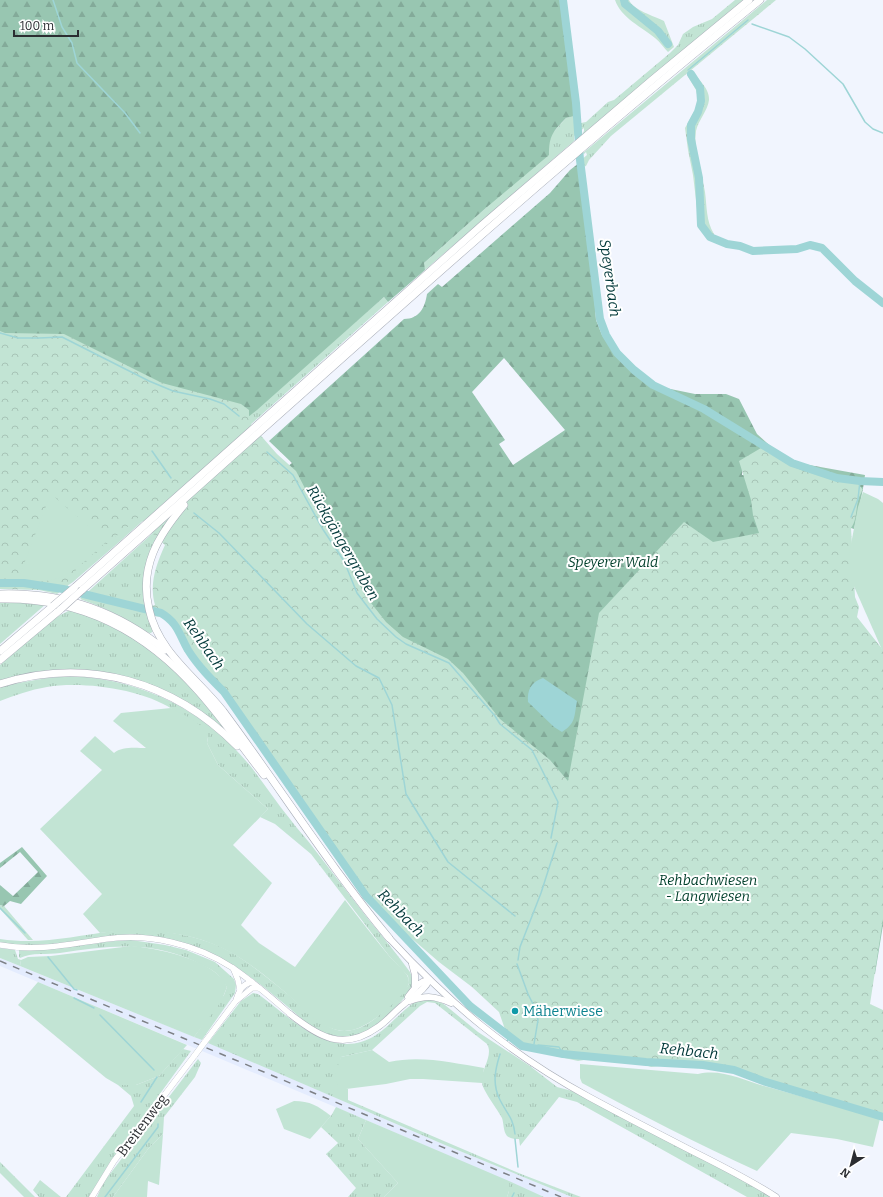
<svg xmlns="http://www.w3.org/2000/svg" width="883" height="1197" viewBox="0 0 883 1197" font-family="Bitter,serif">
<style>
.built{fill:#e4ecfe}
.grass{fill:url(#grass-tufts)}
.forest{fill:url(#forest-firs);fill-rule:evenodd}
.park{fill:url(#park-crowns)}
.garden{fill:#c2e4d4}
.water{fill:#9ed5d6}
.lines{fill:none;stroke-linecap:round;stroke-linejoin:round}
.stream{stroke:#9ed5d6;stroke-width:1.5}
.river{stroke:#9ed5d6;stroke-width:8}
.secondary-casing{stroke:#a7acb6;stroke-width:6}
.primary-casing{stroke:#a7acb6;stroke-width:7}
.highway-casing{stroke:#a7acb6;stroke-width:8}
.secondary{stroke:#fff;stroke-width:5.5}
.primary{stroke:#fff;stroke-width:6}
.highway{stroke:#fff;stroke-width:7}
.rail{stroke:#7d8086;stroke-width:1.5;stroke-dasharray:7 7;stroke-linecap:butt}
.secondary-bridge-casing{stroke:#a7acb6;stroke-width:6;stroke-linecap:butt}
.highway-bridge-casing{stroke:#a7acb6;stroke-width:8;stroke-linecap:butt}
.secondary-bridge{stroke:#fff;stroke-width:5.5}
.highway-bridge{stroke:#fff;stroke-width:7}
.culture-dot{fill:#0f9aa8;stroke:#fff;stroke-width:1.5}
.labels{text-anchor:middle;stroke-width:4;stroke-linejoin:round;paint-order:stroke}
.park-label{font-size:14px;font-style:italic;fill:#003f2b;stroke:#fff}
.culture-label{font-size:14px;fill:#0d838f;stroke:#fff;text-anchor:start}
.street-label{font-size:14px;fill:#2b2d31;stroke:#fff}
.water-label{font-size:15px;font-style:italic;fill:#013839;stroke:#fff}
</style>
<defs>
<pattern id="grass-tufts" width="24" height="20" patternUnits="userSpaceOnUse"><rect width="24" height="20" fill="#c2e4d4"/><path d="M3 7l-1-3M5 7V3M7 7l1-3M15 17l-1-3M17 17v-4M19 17l1-3" fill="none" stroke="#a7c4b6"/></pattern>
<pattern id="forest-firs" width="22" height="20" patternUnits="userSpaceOnUse"><rect width="22" height="20" fill="#98c6b1"/><path d="M5 1l3.5 6h-7zM16 11l3.5 6h-7z" fill="#83aa99"/></pattern>
<pattern id="park-crowns" width="20" height="18" patternUnits="userSpaceOnUse"><rect width="20" height="18" fill="#c2e4d4"/><path d="M2 6a3 3 0 1 1 6 0M12 15a3 3 0 1 1 6 0" fill="none" stroke="#a7c4b6"/></pattern>
</defs>
<rect width="100%" height="100%" fill="#f1f5fe"/>
<polygon class="built" points="0,958 202,1040 445,1145 572,1197 544,1197 538,1195 366,1120 0,966"/>
<g class="grass">
<path d="M615 0H629C633 10 654 16 664 21L674 47 668 52C664 48 660 42 655 38 642 27 621 18 615 0Z"/>
<polygon points="735,0 743,0 582,135 584,131 584,128 574,136 574,141 425,270 423,264 487,207 549,143 551,135 566,118 579,115 581,123 586,122 608,102 614,100 670,53 678,45 683,34 693,27 712,19"/>
<polygon points="767,0 776,0 611,136 589,160 586,166 580,168 580,161 587,155 586,152 584,154 583,153"/>
<path d="M692 71C698 79 710 89 709 100 708 110 698 121 696 131 693 151 702 173 705 192 707 207 706 221 714 234L709 240 699 225 693 175 688 150 685 128 699 103 696 90 687 75Z"/>
<polygon points="384,297 388,302 118,543 73,582 67,586 59,579"/>
<path d="M166 521 152 546 148 557 144 601 147 613 153 631 151 633C144 633 138 626 132 623 115 613 98 605 80 599Z"/>
<polygon points="0,602 46,604 0,644"/>
<path d="M72 609C120 624 164 655 197 693 209 707 220 721 231 736L183 700 91 671 51 670 31 673 0 682V665L53 619Z"/>
<path d="M74 676C147 681 207 712 252 768 265 785 277 803 290 819 298 830 307 839 315 850 333 873 351 897 369 920 383 937 397 954 410 972 417 986 406 996 397 1006 376 1029 348 1048 317 1030 306 1024 298 1015 288 1007 268 990 247 973 224 960L150 936 26 946 0 943V939C41 945 74 936 114 931 148 927 189 933 221 947 244 958 265 976 285 992 300 1004 325 1032 345 1031 371 1030 390 1004 407 987L409 984 408 976 390 957 311 854 275 824 260 817 268 809 218 765 207 743 208 737C196 728 184 717 172 709 141 689 83 681 47 687 30 690 15 695 0 701V687C25 681 49 677 74 676Z"/>
<polygon points="0,905 4,906 33,940 28,940 0,909"/>
<path d="M131 940 165 945 186 950 215 962 234 979 236 985 235 993 202 1040 194 1037 224 995 227 987C223 982 220 976 216 973 210 968 201 965 194 961 149 940 107 946 60 953 47 955 32 952 20 958L19 957V950C57 952 93 941 131 940Z"/>
<polygon points="0,948 15,950 18,959 21,960 20,966 0,958"/>
<path d="M253 993 258 994C291 1018 333 1063 376 1035 390 1026 401 1011 415 1002L420 999 437 1000 445 1005 478 1032 530 1066 557 1087 572 1091 741 1179 772 1197H747L577 1102 559 1097 520 1146 519 1139C515 1139 511 1139 507 1136 503 1131 504 1124 502 1118 498 1110 483 1091 482 1083 480 1070 494 1056 487 1044L435 1003 427 1002 420 1006 372 1050 341 1057 338 1089H348V1100L521 1174 581 1197H572L445 1145 208 1043 241 1001Z"/>
<polygon points="183,1049 191,1051 109,1164 89,1197 66,1197 134,1106 131,1096 118,1085 136,1085 159,1076"/>
<polygon points="198,1059 201,1063 195,1077 164,1117 163,1134 148,1149 113,1197 97,1197 103,1183"/>
<polygon points="336,1107 366,1120 358,1139 398,1183 384,1197 348,1197 356,1188 326,1154 338,1143 321,1127 331,1116"/>
<polygon points="0,1162 35,1197 24,1197 0,1173"/>
<polygon points="40,1180 61,1197 39,1197 33,1190"/>
<polygon points="509,1181 544,1197 507,1197 509,1191"/>
</g>
<g class="forest">
<path d="M0 0H565L579 115 566 118C553 132 549 135 549 155L487 207 424 263 425 270 388 302 384 297 257 410 201 454 0 346Z"/>
<path d="M579 163 594 294 596 320 602 335 616 355 633 371 651 385 695 394H726L739 399 757 434 787 461 865 475C863 493 858 511 854 529L839 524 742 460V475L758 476 883 839V925L875 974 867 973 808 993 404 647 265 485 292 463 269 441 404 319C419 319 425 308 427 294L438 284 442 287 550 193 570 170ZM504 358 565 430 513 465 499 444 505 440 472 392Z"/>
<polygon points="22,847 47,876 21,904 10,901 4,906 0,905 0,885 13,896 38,872 20,852 0,868 0,863"/>
</g>
<path class="park" d="M0 331 5 333 64 334 162 383 241 404 249 410V422L277 454 296 471 323 523 347 557 364 594 386 622 403 637 448 659 463 673 500 719 550 760 568 781 599 613 684 522 713 542 759 533 753 515 751 500 739 461 761 448 786 461 791 466 804 471 838 476 853 477 863 490C854 502 859 517 851 528L855 597 859 607 857 617 883 650V919L870 1004 883 1010V1116L774 1083 757 1081 730 1068 702 1064 680 1067 668 1065 651 1067 630 1060H614L596 1058 578 1061 524 1049 508 1038 499 1012 472 987 439 962 374 906 255 742 225 697 193 661 182 643 179 634 171 623 162 617 153 616 151 606 155 605C149 584 156 565 165 545L151 532 139 517 68 577V586L57 594 39 590 0 589Z"/>
<g class="garden">
<polygon points="863,492 878,499 883,503 883,652 849,575 849,555 858,507"/>
<path d="M51 493 60 502 107 541C89 557 70 579 45 581 36 582 27 580 18 580Z"/>
<path d="M171 708 192 719 201 726 206 732 208 737 207 743 218 765 268 809 233 845 272 883 241 925 259 943 295 967 345 900C360 919 375 939 390 957 395 963 402 968 407 975 408 977 409 981 409 983 407 992 388 1009 381 1014 369 1024 353 1034 337 1030 316 1025 301 1006 286 993 266 976 245 959 222 948 186 930 139 928 100 933L83 914 102 894 40 829 102 770 80 751 95 736 114 753C122 746 136 748 146 748L113 721 121 713Z"/>
<path d="M131 946C157 948 217 960 227 987L221 1002 194 1037 20 966 21 960 28 957 51 956Z"/>
<polygon points="38,982 187,1045 159,1076 136,1085 118,1085 106,1078 18,1005"/>
<path d="M372 1050 389 1062C421 1055 453 1063 484 1068L482 1083 423 1079H410L386 1084 338 1090 335 1074 341 1057Z"/>
<path d="M580 1064 698 1074C722 1068 745 1081 768 1087 806 1098 843 1108 880 1119L873 1147 837 1139 791 1133 757 1171C698 1144 639 1114 582 1083L580 1078Z"/>
<path d="M294 1101C310 1101 318 1106 331 1116L310 1139 284 1129 276 1109Z"/>
<polygon points="366,1120 509,1181 509,1191 507,1197 384,1197 398,1183 358,1139"/>
<polygon points="163,1134 159,1185 148,1181 147,1197 113,1197 148,1149"/>
</g>
<path class="water" d="M543 678 577 701C574 717 576 723 562 732L554 727 528 702C527 690 531 682 543 678Z"/>
<g class="lines">
<g class="stream">
<polyline points="53,0 62,27 72,43 77,63 125,113 140,133"/>
<polyline points="752,24 789,37 805,49 843,84 865,122 873,129 883,133"/>
<polyline points="688,70 748,20"/>
<polyline points="0,333 18,338 39,338 62,337 149,381 173,391 210,399 224,404 239,416"/>
<polyline points="152,451 171,478"/>
<polyline points="267,452 293,475 322,528 344,561 357,593 377,619 396,637 406,644 449,663 495,716 500,724 532,750 558,802 551,838"/>
<polyline points="880,482 883,484"/>
<polyline points="194,513 219,533 307,624 356,666 379,678 392,705 406,794 448,862 515,916"/>
<polyline points="851,517 858,499 860,481"/>
<polyline points="0,908 25,933"/>
<polyline points="48,957 74,989 77,990"/>
<polyline points="518,960 520,947 541,893 557,843"/>
<polyline points="517,964 528,994 535,1008 538,1020 534,1044"/>
<polyline points="74,998 94,1008"/>
<polyline points="100,1015 154,1070"/>
<polyline points="507,1041 510,1037"/>
<polyline points="538,1045 559,1047 563,1054"/>
<path d="M500 1054C495 1070 492 1084 500 1100 507 1114 513 1117 515 1134"/>
<polyline points="141,1102 157,1077"/>
<polyline points="515,1139 518,1167"/>
<polyline points="105,1197 158,1127 158,1124"/>
<polyline points="512,1197 514,1193"/>
</g>
<g class="river">
<polyline points="563,0 576,103 580,160 600,319 606,335 617,353 634,370 653,385 704,409 792,463 837,478 860,481 883,482"/>
<polyline points="624,0 625,4 658,31 668,44"/>
<polyline points="691,74 700,88 701,101 698,112 691,125 691,139 699,178 701,225 710,237 727,244 740,246 753,251 797,249 810,245 822,248 855,281 883,303"/>
<path d="M0 583H24L63 589 161 613C178 623 179 634 188 650 198 666 211 679 224 692L366 896 470 1006 522 1046 563 1054 646 1062 703 1065 734 1070 763 1081 883 1117"/>
</g>
<g class="secondary-casing">
<g id="secondary">
<path d="M0 945C36 952 70 944 106 939 149 933 196 944 233 968 253 982 272 998 290 1014"/>
<polyline points="233,968 238,980 240,990"/>
<path d="M236 1000C239 991 242 984 252 982"/>
<polyline points="204,1043 235,1002 252,988 259,988"/>
<polyline points="92,1197 114,1161 195,1055"/>
</g>
</g>
<g class="primary-casing">
<g id="primary">
<path d="M389 938C450 1004 510 1054 589 1097 624 1116 659 1134 694 1152 722 1166 750 1180 776 1197"/>
<polyline points="412,964 415,975 415,988"/>
<path d="M408 997C413 990 419 981 429 980"/>
<path d="M410 1001C427 995 434 996 451 1003"/>
<path d="M290 1014C319 1037 343 1052 378 1027 387 1021 394 1012 403 1005 411 997 425 991 429 980"/>
</g>
</g>
<g class="highway-casing">
<g id="highway">
<path d="M184 505C158 536 139 567 149 609 158 652 197 678 223 711 279 786 329 866 389 938"/>
<polyline points="74,588 482,225 652,80 749,0"/>
<path d="M82 590C306 392 527 188 760 0"/>
<path d="M0 594C62 592 117 611 165 650"/>
<path d="M0 599C81 597 146 631 199 692 222 718 242 747 264 775"/>
<polyline points="0,651 53,606"/>
<polyline points="0,660 61,609"/>
<path d="M0 684C88 656 174 682 237 746"/>
</g>
</g>
<use href="#secondary" class="secondary"/>
<use href="#primary" class="primary"/>
<use href="#highway" class="highway"/>
<polyline class="rail" points="0,961 561,1197"/>
<g class="secondary-bridge-casing">
<polyline id="secondary-bridge" points="195,1055 204,1043"/>
</g>
<g class="highway-bridge-casing">
<g id="highway-bridge">
<polyline points="53,606 74,588"/>
<polyline points="61,609 82,590"/>
</g>
</g>
<use href="#secondary-bridge" class="secondary-bridge"/>
<use href="#highway-bridge" class="highway-bridge"/>
</g>
<circle class="culture-dot" cx="515" cy="1011" r="4"/>
<g class="labels">
<g class="park-label">
<text x="613" y="567">Speyerer Wald</text>
<text x="708" y="885">Rehbachwiesen<tspan x="708" dy="16">- Langwiesen</tspan></text>
</g>
<g class="culture-label">
<text x="523" y="1016">Mäherwiese</text>
</g>
<g class="street-label">
<text transform="translate(142 1125) rotate(-53)" y="5">Breitenweg</text>
</g>
<g class="water-label">
<text transform="translate(610 278) rotate(82)" y="5">Speyerbach</text>
<text transform="translate(343 543) rotate(60)" y="5">Rückgängergraben</text>
<text transform="translate(204 644) rotate(55)" y="5">Rehbach</text>
<text transform="translate(401 913) rotate(46)" y="5">Rehbach</text>
<text transform="translate(689 1051) rotate(6)" y="5">Rehbach</text>
</g>
</g>
<g transform="translate(851 1165) rotate(216)" stroke="#ffffff" stroke-width="3" paint-order="stroke">
<path d="M0-3L7 15L0 10L-7 15Z" fill="#2b2d31"/>
<text y="-6" font-size="11" font-weight="bold" text-anchor="middle" fill="#2b2d31">N</text>
</g>
<path d="M14 30v6h64v-6" fill="none" stroke="#2b2d31" stroke-width="2"/>
<text x="20" y="30" font-size="12" fill="#2b2d31" stroke="#ffffff" stroke-width="3" paint-order="stroke">100 m</text>
</svg>
